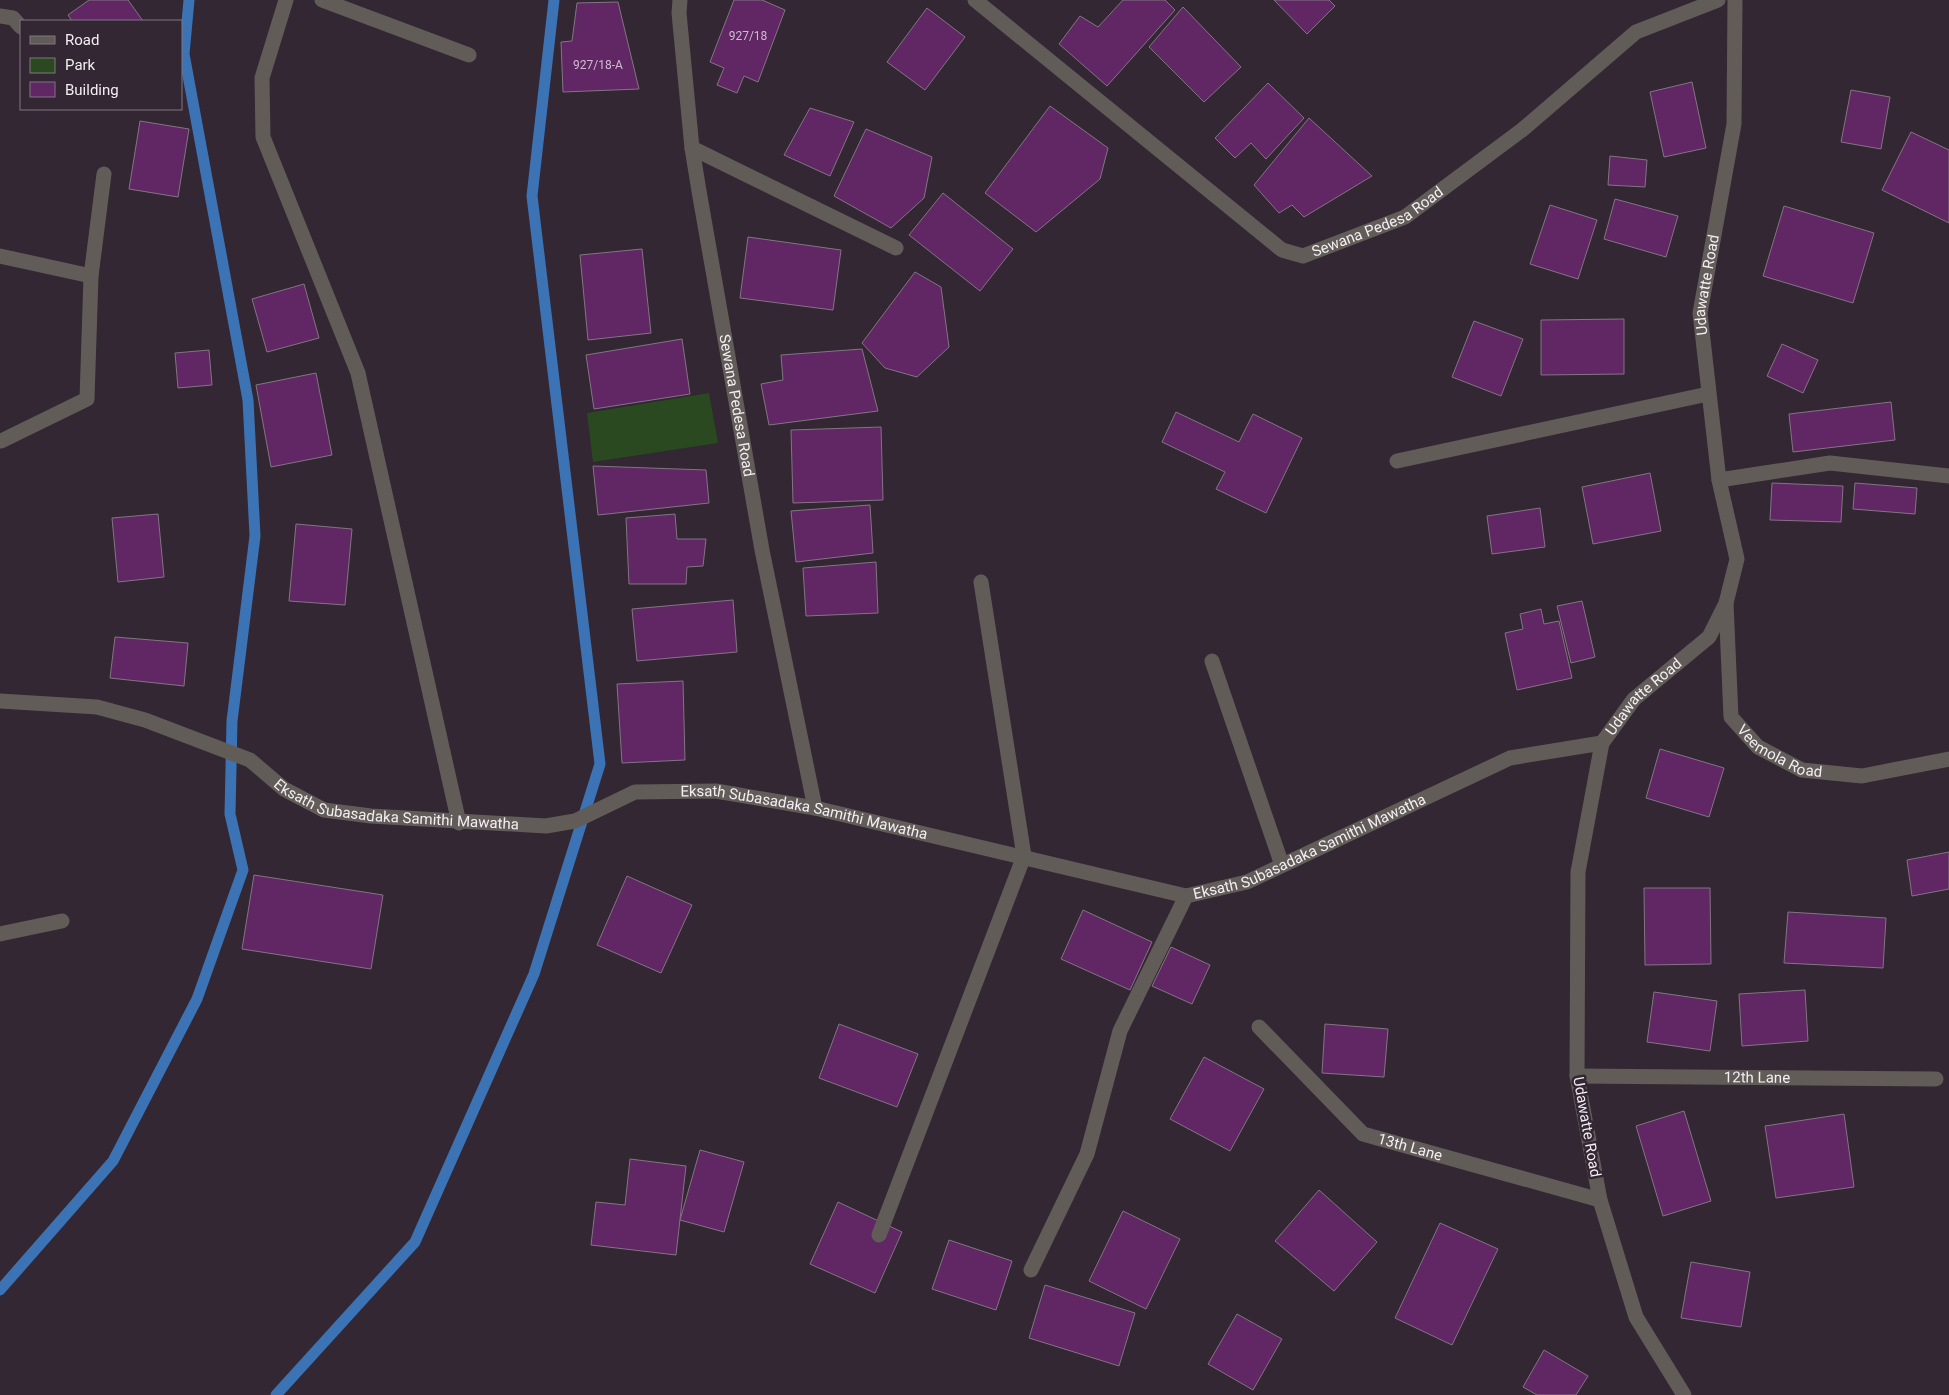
<svg xmlns="http://www.w3.org/2000/svg" width="1949" height="1395" viewBox="0 0 1949 1395" font-family="Roboto,sans-serif">
<style>
.green{fill:#2a4921}
.lines{fill:none;stroke-linecap:round;stroke-linejoin:round}
.stream{stroke:#3c73b5;stroke-width:11}
.building{fill:#612664;stroke:#827582}
.minor{stroke:#615c57;stroke-width:15}
.tertiary{stroke:#615c57;stroke-width:15}
.labels{text-anchor:middle;stroke-width:5;stroke-linejoin:round;paint-order:stroke}
.number-label{font-size:12px;fill:#cfbbd0}
.street-label{font-size:15px;fill:#f4edf4;stroke:#322732}
</style>
<rect width="100%" height="100%" fill="#322732"/>
<polygon class="green" points="709,393 718,443 593,462 587,413"/>
<g class="lines">
<g class="stream">
<polyline points="0,1290 113,1161 197,999 243,870 230,814 232,721 255,536 248,400 184,54 189,0"/>
<polyline points="276,1395 415,1242 534,974 600,764 532,196 554,0"/>
</g>
</g>
<g class="building">
<polygon points="89,0 128,0 143,21 72,21 68,15"/>
<polygon points="734,0 762,0 785,10 758,82 744,76 737,93 717,85 724,68 710,62"/>
<polygon points="1123,0 1165,0 1175,10 1107,86 1059,44 1080,16 1098,27"/>
<polygon points="1274,0 1329,0 1335,6 1307,34"/>
<polygon points="618,2 639,89 563,92 561,42 572,41 577,3"/>
<polygon points="1183,7 1241,67 1204,102 1149,47"/>
<polygon points="927,8 965,37 925,90 887,62"/>
<polygon points="1692,82 1706,148 1664,157 1650,92"/>
<polygon points="1268,83 1304,118 1266,159 1251,143 1235,158 1215,138"/>
<polygon points="1851,90 1890,97 1881,149 1841,142"/>
<polygon points="1050,106 1108,148 1100,179 1036,232 985,193"/>
<polygon points="810,108 854,122 830,176 784,155"/>
<polygon points="1309,118 1372,176 1304,217 1292,205 1279,213 1254,185"/>
<polygon points="140,121 189,129 178,197 129,189"/>
<polygon points="866,129 932,157 924,198 891,228 834,196"/>
<polygon points="1911,132 1949,150 1949,223 1882,190"/>
<polygon points="1610,156 1647,160 1645,187 1608,185"/>
<polygon points="943,193 1013,249 980,291 909,235"/>
<polygon points="1615,199 1678,216 1666,257 1604,239"/>
<polygon points="1550,205 1597,220 1578,279 1530,264"/>
<polygon points="1784,206 1874,233 1853,303 1763,276"/>
<polygon points="748,237 841,250 833,310 740,298"/>
<polygon points="642,249 651,333 588,340 580,255"/>
<polygon points="915,272 941,287 949,347 917,377 885,368 862,343"/>
<polygon points="304,284 319,338 267,352 252,299"/>
<polygon points="1624,319 1624,374 1541,375 1541,320"/>
<polygon points="1474,321 1523,339 1501,396 1452,377"/>
<polygon points="682,339 690,394 594,409 586,355"/>
<polygon points="1782,344 1818,360 1803,393 1767,376"/>
<polygon points="862,349 878,411 769,425 761,384 783,380 781,355"/>
<polygon points="209,350 212,385 178,388 175,353"/>
<polygon points="316,373 332,455 271,467 256,385"/>
<polygon points="1891,402 1895,440 1793,452 1789,414"/>
<polygon points="1176,412 1239,442 1253,414 1302,438 1266,513 1216,489 1225,472 1162,442"/>
<polygon points="881,427 883,500 793,503 791,430"/>
<polygon points="593,466 706,470 709,503 598,515"/>
<polygon points="1650,473 1661,531 1593,544 1582,487"/>
<polygon points="1772,483 1843,486 1841,522 1770,520"/>
<polygon points="1855,483 1917,488 1915,514 1853,509"/>
<polygon points="870,505 873,553 796,562 791,511"/>
<polygon points="1540,508 1545,547 1492,554 1487,516"/>
<polygon points="158,514 164,577 118,582 112,518"/>
<polygon points="675,514 677,539 706,539 703,566 687,567 686,584 629,584 626,518"/>
<polygon points="296,524 352,529 345,605 289,601"/>
<polygon points="876,562 878,613 806,616 803,568"/>
<polygon points="733,600 737,652 637,661 632,609"/>
<polygon points="1582,601 1595,657 1571,663 1557,606"/>
<polygon points="1541,609 1544,624 1559,621 1572,678 1517,690 1505,633 1523,629 1520,614"/>
<polygon points="115,637 188,643 184,686 110,678"/>
<polygon points="683,681 685,760 622,763 617,684"/>
<polygon points="1660,749 1724,768 1709,817 1646,798"/>
<polygon points="1949,852 1949,889 1912,896 1907,860"/>
<polygon points="254,875 383,895 371,969 242,949"/>
<polygon points="627,876 692,905 661,973 597,945"/>
<polygon points="1644,888 1710,888 1711,964 1645,965"/>
<polygon points="1083,910 1152,942 1130,990 1061,959"/>
<polygon points="1788,912 1886,918 1883,968 1784,963"/>
<polygon points="1171,947 1210,965 1192,1004 1152,986"/>
<polygon points="1805,990 1808,1041 1742,1046 1739,994"/>
<polygon points="1654,992 1717,1001 1710,1051 1647,1042"/>
<polygon points="839,1024 918,1054 897,1107 819,1078"/>
<polygon points="1325,1024 1388,1029 1384,1077 1322,1073"/>
<polygon points="1204,1057 1264,1089 1230,1151 1170,1119"/>
<polygon points="1684,1111 1711,1201 1663,1216 1636,1126"/>
<polygon points="1844,1114 1854,1187 1776,1198 1765,1126"/>
<polygon points="700,1150 744,1162 724,1232 680,1220"/>
<polygon points="630,1159 686,1166 676,1255 591,1245 596,1202 625,1205"/>
<polygon points="1319,1190 1377,1242 1334,1291 1275,1241"/>
<polygon points="838,1202 902,1232 875,1293 810,1264"/>
<polygon points="1123,1211 1180,1239 1146,1309 1089,1281"/>
<polygon points="1440,1223 1498,1249 1452,1345 1395,1318"/>
<polygon points="949,1240 1012,1261 996,1310 932,1289"/>
<polygon points="1691,1262 1750,1272 1741,1327 1681,1318"/>
<polygon points="1045,1285 1135,1313 1119,1366 1029,1338"/>
<polygon points="1237,1314 1282,1339 1253,1390 1208,1364"/>
<polygon points="1544,1350 1588,1376 1576,1395 1537,1395 1523,1387"/>
</g>
<g class="lines">
<g class="minor">
<polyline points="286,0 262,78 263,137 358,373 459,823"/>
<polyline points="322,0 469,55"/>
<path id="s1" d="M680 0 679 13 692 148 699 191 762 550 815 808"/>
<path id="s2" d="M975 0 1282 250 1303 256 1405 217 1522 130 1636 32 1718 0"/>
<polyline points="0,16 13,18 21,27"/>
<polyline points="692,148 896,248"/>
<polyline points="0,256 91,276"/>
<polyline points="1,441 87,399 91,276 104,174"/>
<polyline points="1397,461 1708,394"/>
<polyline points="1719,480 1830,463 1949,476"/>
<path id="s3" d="M1726 603 1731 717 1758 747 1802 770 1862 776 1949 759"/>
<polyline points="1212,661 1282,865"/>
<path id="s4" d="M0 701 97 707 145 720 250 760 284 789 324 810 371 816 546 826 575 821 635 792 716 791 815 808 1186 896 1247 882 1510 758 1602 743"/>
<polyline points="0,934 62,921"/>
<path id="s5" d="M1259 1027 1363 1134 1600 1200"/>
<path id="s6" d="M1577 1076 1936 1079"/>
<polyline points="879,1235 1024,856 981,582"/>
<polyline points="1031,1270 1087,1154 1120,1031 1186,896"/>
</g>
<path class="tertiary" id="s7" d="M1684 1395 1636 1317 1600 1200 1577 1076 1578 872 1602 743 1634 699 1709 637 1726 603 1737 559 1719 480 1700 313 1734 124 1735 0"/>
</g>
<g class="labels">
<g class="number-label">
<text x="748" y="40">927/18</text>
<text x="598" y="69">927/18-A</text>
</g>
<g class="street-label">
<text dy="5" stroke="none"><textPath href="#s2" startOffset="500">Sewana Pedesa Road</textPath></text>
<text dy="5" stroke="none"><textPath href="#s7" startOffset="1188">Udawatte Road</textPath></text>
<text dy="5" stroke="none"><textPath href="#s1" startOffset="410">Sewana Pedesa Road</textPath></text>
<text dy="5" stroke="none"><textPath href="#s7" startOffset="738">Udawatte Road</textPath></text>
<text dy="5" stroke="none"><textPath href="#s3" startOffset="176">Veemola Road</textPath></text>
<text dy="5" stroke="none"><textPath href="#s4" startOffset="419">Eksath Subasadaka Samithi Mawatha</textPath></text>
<text dy="5" stroke="none"><textPath href="#s4" startOffset="839">Eksath Subasadaka Samithi Mawatha</textPath></text>
<text dy="5" stroke="none"><textPath href="#s4" startOffset="1364">Eksath Subasadaka Samithi Mawatha</textPath></text>
<text dy="5" stroke="none"><textPath href="#s6" startOffset="180">12th Lane</textPath></text>
<text transform="translate(1587 1127) rotate(80)" y="5">Udawatte Road</text>
<text dy="5" stroke="none"><textPath href="#s5" startOffset="198">13th Lane</textPath></text>
</g>
</g>
<rect x="20" y="20" width="162" height="90" fill="#322732" stroke="#807680"/>
<rect x="30" y="36" width="25" height="8" fill="#615c57" stroke="#807680"/>
<text x="65" y="45" font-size="15" fill="#f4edf4">Road</text>
<rect x="30" y="58" width="25" height="15" fill="#2a4921" stroke="#807680"/>
<text x="65" y="70" font-size="15" fill="#f4edf4">Park</text>
<rect x="30" y="82" width="25" height="15" fill="#612664" stroke="#807680"/>
<text x="65" y="95" font-size="15" fill="#f4edf4">Building</text>
</svg>
